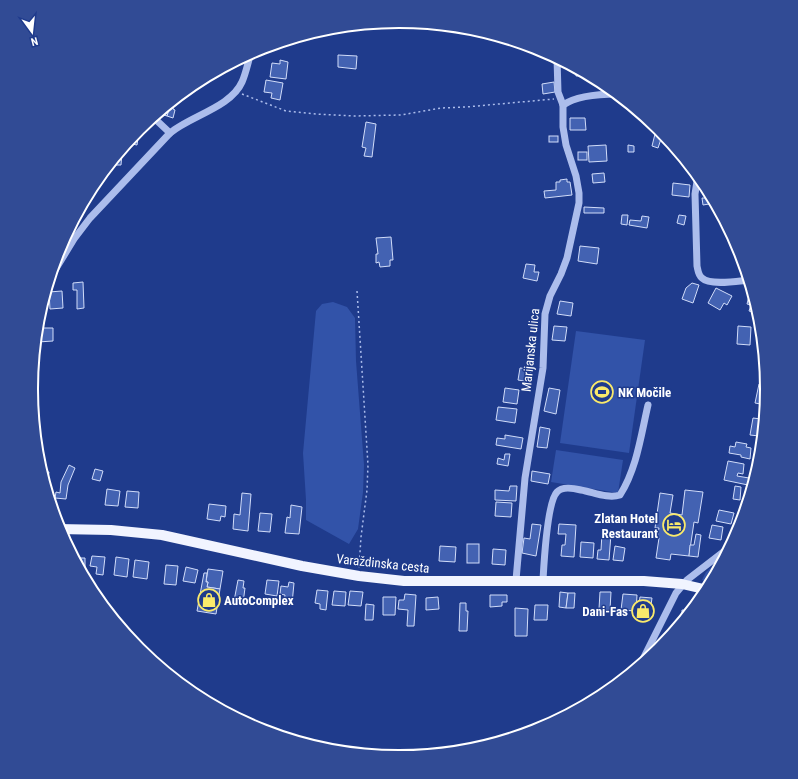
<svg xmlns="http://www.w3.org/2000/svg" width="798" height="779" viewBox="0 0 798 779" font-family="'Roboto Condensed',sans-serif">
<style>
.green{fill:#3253a9}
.building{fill:#4362b2;stroke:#d1dcf9}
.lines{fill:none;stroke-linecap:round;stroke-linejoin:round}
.path{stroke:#acbdec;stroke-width:1.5;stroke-dasharray:2 3;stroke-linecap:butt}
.minor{stroke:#acbdec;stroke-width:7}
.major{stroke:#f1f4ff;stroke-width:10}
.labels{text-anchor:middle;stroke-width:3;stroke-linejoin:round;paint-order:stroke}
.street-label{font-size:13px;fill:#fff;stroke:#1f3b8c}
.poi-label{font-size:13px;font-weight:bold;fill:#fff;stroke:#1f3b8c;text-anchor:start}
.rim{fill:none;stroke:#fff;stroke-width:2}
</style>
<rect width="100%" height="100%" fill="#1f3b8c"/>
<g class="green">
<polygon points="333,302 347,307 355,318 356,361 364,465 363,492 358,529 349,544 306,520 306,500 303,453 316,311 322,304"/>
<polygon points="576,331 645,340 629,453 560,443"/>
<polygon points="556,450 623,460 618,493 551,482"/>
<polygon points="726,556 711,584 702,580 706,572"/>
</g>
<g class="building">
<polygon points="543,50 555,57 544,58"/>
<polygon points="338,55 357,56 356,69 338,67"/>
<polygon points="280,60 288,62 286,79 270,77 272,63 280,64"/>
<polygon points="576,68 589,75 576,76"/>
<polygon points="266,80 283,83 280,100 271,98 272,93 264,92"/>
<polygon points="554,82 555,92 543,94 542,84"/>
<polygon points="172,102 167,116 160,114 161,110"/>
<polygon points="171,103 174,104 173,109 175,110 173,118 167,116"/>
<polygon points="570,118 585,118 586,130 570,130"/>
<polygon points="366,122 376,124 372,157 364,156 366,148 362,147"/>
<polygon points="137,131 139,131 137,145 127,143"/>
<polygon points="655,134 662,136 658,148 652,146"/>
<rect x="549" y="136" width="9" height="6"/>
<polygon points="606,145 607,161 589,162 588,146"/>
<polygon points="628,145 634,146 634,152 628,152"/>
<rect x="578" y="152" width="9" height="8"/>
<polygon points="119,153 122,153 121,165 109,165"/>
<polygon points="604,173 605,182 593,183 592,174"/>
<polygon points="98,178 98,186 92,185 93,185"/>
<polygon points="567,179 567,182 570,182 572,195 545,198 544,191 556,190 556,182 560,182 560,180"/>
<polygon points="673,183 690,185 689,197 672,195"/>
<polygon points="705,184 706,185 709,192 706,192"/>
<polygon points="702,198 709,198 709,204 703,205"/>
<polygon points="584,207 604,208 604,213 584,213"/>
<polygon points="622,215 628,215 627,225 621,224"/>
<polygon points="679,215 686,216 684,225 677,223"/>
<polygon points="642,216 649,217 647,228 629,225 630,220 641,221"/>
<polygon points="391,237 393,260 390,260 390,266 380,267 379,262 376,263 376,254 378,254 376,238"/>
<polygon points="580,246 599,248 597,264 578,261"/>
<polygon points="526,264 535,265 534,272 539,272 537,281 523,278"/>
<polygon points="83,282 84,308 77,309 77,290 73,290 73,283"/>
<polygon points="692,283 699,285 693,303 682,299 686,288"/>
<polygon points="716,288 732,296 727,305 724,303 720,310 708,303"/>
<polygon points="62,291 63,308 50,309 49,292"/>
<polygon points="749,296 754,297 758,311 758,313 749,311 751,305 747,304"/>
<polygon points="560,301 573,303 571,316 557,314"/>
<polygon points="554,326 567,327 565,341 552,340"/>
<polygon points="738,326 751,327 750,345 737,344"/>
<polygon points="37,328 53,328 53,341 38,342"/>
<polygon points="520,368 531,369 530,382 518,380"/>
<polygon points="759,384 767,386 766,405 755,403"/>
<polygon points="505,388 519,390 517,404 503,402"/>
<polygon points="549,388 560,390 556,414 544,411"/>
<polygon points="498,407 517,409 515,423 496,420"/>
<polygon points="753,418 761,419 759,436 750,435"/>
<polygon points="540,427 550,429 547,448 537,447"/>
<polygon points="505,435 523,438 521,449 496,445 497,438 505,439"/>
<polygon points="736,442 747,444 746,447 751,448 750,459 741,457 741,455 729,453 730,446 735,447"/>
<polygon points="505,454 510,454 508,466 497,464 498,458 504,460"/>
<polygon points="728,461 744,464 743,474 738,473 737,476 749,478 748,485 724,480"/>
<polygon points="69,465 75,468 68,485 66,499 55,498 56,492 60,493 61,482"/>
<polygon points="95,469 103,471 100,481 92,479"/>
<polygon points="41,471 49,472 46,490 41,472"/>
<polygon points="532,471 550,474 548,484 531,481"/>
<polygon points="510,486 517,486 516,501 495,500 495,490 509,491"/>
<polygon points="735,486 741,487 740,500 733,499"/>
<polygon points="107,489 120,491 118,506 105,505"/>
<polygon points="685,490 703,492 698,523 694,522 689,556 671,554 670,560 656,558 659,538 657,538 659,528 655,528 660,493 673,495 670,513 682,515"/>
<polygon points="127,491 139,492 138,508 125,507"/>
<polygon points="242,493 251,494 248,531 233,529 234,514 240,515"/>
<polygon points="496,502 512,503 511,517 495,516"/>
<polygon points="209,504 226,506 225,517 221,516 220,521 207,519"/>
<polygon points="291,505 302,507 299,534 285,533 287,517 290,518"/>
<polygon points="719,510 734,513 731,524 716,521"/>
<polygon points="260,513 272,514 270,532 258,531"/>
<polygon points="532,524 541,525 536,556 522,553 524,538 530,539"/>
<polygon points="559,524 576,525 574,557 561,556 562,545 565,545 566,534 558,534"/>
<polygon points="712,525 723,527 721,540 709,538"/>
<polygon points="602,533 611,534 609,560 597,559 598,550 601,550"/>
<polygon points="696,534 701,535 698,557 689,556 690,545 694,545"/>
<polygon points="581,542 594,543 593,558 580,557"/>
<rect x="467" y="544" width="12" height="19"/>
<polygon points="440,546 456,547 455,562 439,561"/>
<polygon points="615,546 625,548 623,561 613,560"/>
<polygon points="493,549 506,550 505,565 492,564"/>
<polygon points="92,556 105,557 103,575 96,574 97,567 90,566"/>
<polygon points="116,557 129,559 127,577 114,575"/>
<polygon points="73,558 85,558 85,579 84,579"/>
<polygon points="135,560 149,562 147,579 133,577"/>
<polygon points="166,565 178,566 176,585 164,584"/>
<polygon points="186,567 198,570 195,583 183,581"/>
<polygon points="208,569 223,571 220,589 207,587 208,582 206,582"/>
<polygon points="204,573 207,573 206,582 208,582 207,587 220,589 216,614 197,611"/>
<polygon points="238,580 244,581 243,588 245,588 243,603 234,601"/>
<polygon points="267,580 279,581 277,596 265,594"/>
<polygon points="289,582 294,583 292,604 284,603 285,595 280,594 281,586 288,587"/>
<polygon points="317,590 328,591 326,610 320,609 320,604 315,603"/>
<polygon points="334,591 346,592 345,606 332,605"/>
<polygon points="350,591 363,592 361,606 348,605"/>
<polygon points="560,592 568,593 566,608 559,607"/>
<polygon points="600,592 611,592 610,610 599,609"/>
<polygon points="568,593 575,593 574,608 566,608"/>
<polygon points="405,594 416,595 414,626 407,626 408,610 398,609 399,600 404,600"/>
<polygon points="623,594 637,595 636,611 621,610"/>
<polygon points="490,595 507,595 507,602 502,602 502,606 490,607"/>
<polygon points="383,597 396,597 395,615 383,615"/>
<polygon points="438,597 439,609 426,610 426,598"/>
<polygon points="640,597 652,598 651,605 644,619 637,618"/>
<polygon points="460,603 466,603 466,611 468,611 467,631 459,631"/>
<polygon points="366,604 374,605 373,620 365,620"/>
<polygon points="535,605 548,605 547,620 534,620"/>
<polygon points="515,608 528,609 527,636 515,636"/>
<polygon points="682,610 692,611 678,627 679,618 682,618"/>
</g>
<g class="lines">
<g class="path">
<polyline points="242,94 286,111 316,114 354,116 401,115 441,108 466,107 554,99"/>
<polyline points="357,291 368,465 367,490 361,537 359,568"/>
</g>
<g class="minor">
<path d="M563 105C578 95 600 94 617 94"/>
<polyline points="153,117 170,133"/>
<path d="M698 175 695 194 697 266C698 270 698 275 702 278 710 286 738 281 749 280"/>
<path d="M49 280 74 239 90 218 170 133C190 116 231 107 242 82 246 73 248 62 251 53"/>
<polyline points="516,580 525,478 543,368 545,314 550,296 561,274 567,258 579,203 579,193 576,176 566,145 563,127 563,105 558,92 557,58"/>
<path d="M543 580C544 563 547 502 557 492 562 486 573 488 581 490 593 492 608 499 620 495 637 468 641 435 648 405"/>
<polyline points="639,667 676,593 687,580 731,546"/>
</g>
<polyline class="major" points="58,529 111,530 162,535 302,566 359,576 404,581 644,581 682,584 708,590"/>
</g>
<defs>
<g id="stadium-ring" transform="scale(1.15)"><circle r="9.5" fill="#1f3b8c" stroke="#faea6b" stroke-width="1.5"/><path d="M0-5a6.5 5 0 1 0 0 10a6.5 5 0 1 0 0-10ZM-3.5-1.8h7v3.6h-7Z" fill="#faea6b"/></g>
<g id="hotel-ring" transform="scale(1.15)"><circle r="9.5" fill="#1f3b8c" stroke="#faea6b" stroke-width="1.5"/><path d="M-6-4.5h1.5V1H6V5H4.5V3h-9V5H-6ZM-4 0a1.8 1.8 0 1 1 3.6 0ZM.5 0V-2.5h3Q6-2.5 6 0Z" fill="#faea6b"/></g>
<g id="shop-ring" transform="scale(1.15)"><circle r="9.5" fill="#1f3b8c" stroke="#faea6b" stroke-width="1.5"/><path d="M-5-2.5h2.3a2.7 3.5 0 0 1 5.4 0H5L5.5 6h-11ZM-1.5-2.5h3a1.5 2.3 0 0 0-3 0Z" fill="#faea6b"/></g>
</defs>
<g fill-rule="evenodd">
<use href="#stadium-ring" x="602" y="392"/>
<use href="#hotel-ring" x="674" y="525"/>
<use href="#shop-ring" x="209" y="600"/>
<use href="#shop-ring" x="643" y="611"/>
</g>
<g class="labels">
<g class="street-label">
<text transform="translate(530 350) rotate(-84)" y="5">Marijanska ulica</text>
<text transform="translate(383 563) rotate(6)" y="5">Varaždinska cesta</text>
</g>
<g class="poi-label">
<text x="618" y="397">NK Močile</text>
<text x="658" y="523" text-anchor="end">Zlatan Hotel<tspan x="658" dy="15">Restaurant</tspan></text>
<text x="224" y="605">AutoComplex</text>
<text x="628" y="616" text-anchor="end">Dani-Fas</text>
</g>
</g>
<path d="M0 0H798V779H0ZM38 389a361 361 0 1 1 722 0a361 361 0 1 1-722 0Z" fill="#314b95" fill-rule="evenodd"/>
<path class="rim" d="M38 389a361 361 0 1 1 722 0a361 361 0 1 1-722 0Z"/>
<g transform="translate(32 32) rotate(165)" stroke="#1f3b8c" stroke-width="3" paint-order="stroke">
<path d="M0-3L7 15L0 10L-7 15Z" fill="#ffffff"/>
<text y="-6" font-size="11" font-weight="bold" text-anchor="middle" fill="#ffffff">N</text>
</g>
</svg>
